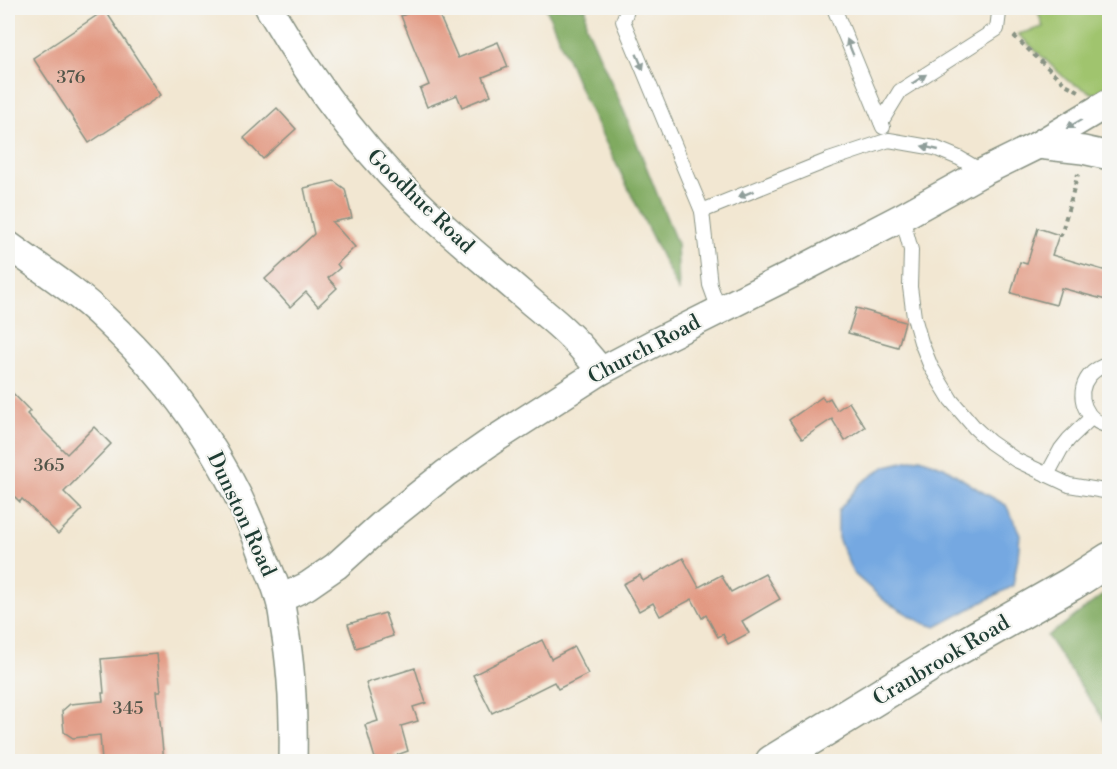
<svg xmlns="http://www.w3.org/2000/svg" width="1117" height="769" viewBox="0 0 1117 769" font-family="'Libre Bodoni',serif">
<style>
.green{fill:#a0c46e;stroke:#608051;stroke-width:1.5}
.forest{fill:#80aa61;stroke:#50744a;stroke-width:1.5}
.water{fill:#74a8e1;stroke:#4a728a;stroke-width:1.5}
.building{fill:#e29982}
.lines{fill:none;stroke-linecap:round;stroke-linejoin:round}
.service-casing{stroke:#889283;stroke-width:16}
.minor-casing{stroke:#889283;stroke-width:30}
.tertiary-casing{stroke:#889283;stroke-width:36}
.path{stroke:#889283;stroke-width:4;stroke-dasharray:4.5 4.5;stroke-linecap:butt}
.service{stroke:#fff;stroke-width:14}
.minor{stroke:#fff;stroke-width:27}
.tertiary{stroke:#fff;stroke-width:33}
.oneway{fill:#8f9e9a}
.labels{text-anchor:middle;stroke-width:4.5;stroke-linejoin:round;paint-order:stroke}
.number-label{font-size:18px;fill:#505448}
.street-label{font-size:21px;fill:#1f3d34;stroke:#f6f6f2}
</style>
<rect width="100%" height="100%" fill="#f6f6f2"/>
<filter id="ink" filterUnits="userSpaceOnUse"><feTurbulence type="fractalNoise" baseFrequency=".0167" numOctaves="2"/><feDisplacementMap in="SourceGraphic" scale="12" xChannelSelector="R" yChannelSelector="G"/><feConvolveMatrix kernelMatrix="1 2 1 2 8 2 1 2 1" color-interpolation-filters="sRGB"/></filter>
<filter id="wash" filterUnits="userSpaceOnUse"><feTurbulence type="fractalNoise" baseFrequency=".008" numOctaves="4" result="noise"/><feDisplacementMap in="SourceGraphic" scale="24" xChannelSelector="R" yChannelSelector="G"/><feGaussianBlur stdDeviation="1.35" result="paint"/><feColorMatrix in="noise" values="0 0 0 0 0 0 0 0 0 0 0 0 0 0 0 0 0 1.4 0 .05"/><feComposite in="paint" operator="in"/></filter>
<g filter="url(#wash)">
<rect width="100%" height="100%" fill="#f2e7d2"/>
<polygon class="green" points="1037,8 1109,8 1109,86 1096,95 1068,81 1018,34 1043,27"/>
<g class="forest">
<polygon points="546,8 586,8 586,25 624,111 677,244 679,292 583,96"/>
<polygon points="1109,590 1109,728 1047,636 1062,626"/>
</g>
<polygon class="water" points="920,458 944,467 979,490 1006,505 1020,534 1018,558 1013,586 936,627 923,623 886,602 853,573 838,538 838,511 860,484 886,466"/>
<g id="blocks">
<g class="building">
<polygon points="421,8 436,8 458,58 498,42 508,67 483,77 491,95 462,107 457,95 427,107 420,89 429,85 401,16"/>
<polygon points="105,10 161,95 89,143 33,58"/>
<polygon points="277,108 296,129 263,159 244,138"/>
<polygon points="334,181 345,189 352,218 332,222 355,247 337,264 340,268 328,278 337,288 318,306 306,292 290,307 265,279 314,234 304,188"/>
<polygon points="1038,228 1059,235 1052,255 1110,272 1110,301 1061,288 1056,305 1011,293 1020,262 1027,264"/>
<polygon points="856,308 905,322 898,347 848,333"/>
<polygon points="8,388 30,411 27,414 67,454 94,427 111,444 64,492 82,510 58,534 22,499 20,502 8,490"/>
<polygon points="822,397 825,401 830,398 837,410 849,402 865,427 845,441 832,419 802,439 789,420"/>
<polygon points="683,558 699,587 721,575 731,592 765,574 780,599 742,621 749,633 728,644 723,634 718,637 706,615 702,618 692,599 660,616 653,603 639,611 623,584 640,575 643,581"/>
<polygon points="385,613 393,636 356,648 348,624"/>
<polygon points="542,640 551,659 574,647 588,674 558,689 554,682 492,713 473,675"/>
<polygon points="157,654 161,691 157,691 164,762 102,762 100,735 73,738 64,732 62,711 70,704 103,701 102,693 104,693 101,659"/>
<polygon points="415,668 426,703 413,707 418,721 401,726 408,751 394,756 396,762 376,762 365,725 378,721 366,683"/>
</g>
</g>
</g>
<g filter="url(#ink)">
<use href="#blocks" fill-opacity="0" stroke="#889283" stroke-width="1.5"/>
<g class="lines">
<g class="service-casing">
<g id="service">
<polyline points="628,8 623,21 702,211"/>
<polyline points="834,8 883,127"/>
<polyline points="881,122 900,91 997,29 999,13 997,8"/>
<polyline points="902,217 911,250 910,287 914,317 921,342 931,367 951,400 975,428 990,442 1016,460 1069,485 1110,492"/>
<polyline points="719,310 710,285 702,211 829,160 889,140 935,148 959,158 983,172"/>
<path d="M1110 364C1102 366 1095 369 1089 376 1074 395 1086 423 1110 426"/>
<polyline points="1047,475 1061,449 1069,439 1091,418"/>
</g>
</g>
<g class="minor-casing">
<g id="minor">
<path d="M269 8C314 85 367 157 434 218 465 246 498 273 530 301 543 312 556 322 568 334 580 345 590 358 601 371"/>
<polyline points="1038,145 1083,150 1110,156"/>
<path d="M8 245C41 269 76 291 105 319 179 388 231 465 265 560 270 572 276 585 279 598 282 607 283 616 284 625 292 670 294 716 293 762"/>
<polyline points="280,599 307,586 336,566 387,520 446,473 492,441 601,371 656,342 796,272 902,217 983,172 1038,145 1110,102"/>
</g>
</g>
<g class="tertiary-casing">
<polyline id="tertiary" points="772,762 948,654 1071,584 1110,559"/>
</g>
<g class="path">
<polyline points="1014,36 1065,84 1079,91"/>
<polyline points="1059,235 1061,235 1078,174"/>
</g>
<use href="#service" class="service"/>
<use href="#minor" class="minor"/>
<use href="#tertiary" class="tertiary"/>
</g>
<defs><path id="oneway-solid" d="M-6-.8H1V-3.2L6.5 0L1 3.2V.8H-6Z" transform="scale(1.5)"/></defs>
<g class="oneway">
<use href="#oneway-solid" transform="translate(850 47) rotate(-112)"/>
<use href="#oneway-solid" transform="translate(640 62) rotate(67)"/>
<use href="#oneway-solid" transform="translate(919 79) rotate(-33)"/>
<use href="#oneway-solid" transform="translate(1074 124) rotate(150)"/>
<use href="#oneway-solid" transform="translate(930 148) rotate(-167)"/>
<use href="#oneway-solid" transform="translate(746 194) rotate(158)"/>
</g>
</g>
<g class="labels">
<g class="number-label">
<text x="71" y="83">376</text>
<text x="49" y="471">365</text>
<text x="128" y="714">345</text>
</g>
<g class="street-label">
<text transform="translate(421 201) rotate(44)" y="7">Goodhue Road</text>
<text transform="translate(644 349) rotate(-28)" y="7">Church Road</text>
<text transform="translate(242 514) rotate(65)" y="7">Dunston Road</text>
<text transform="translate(941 660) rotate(-31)" y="7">Cranbrook Road</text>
</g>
</g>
<rect width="1117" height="769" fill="none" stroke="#f6f6f2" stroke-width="30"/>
</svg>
